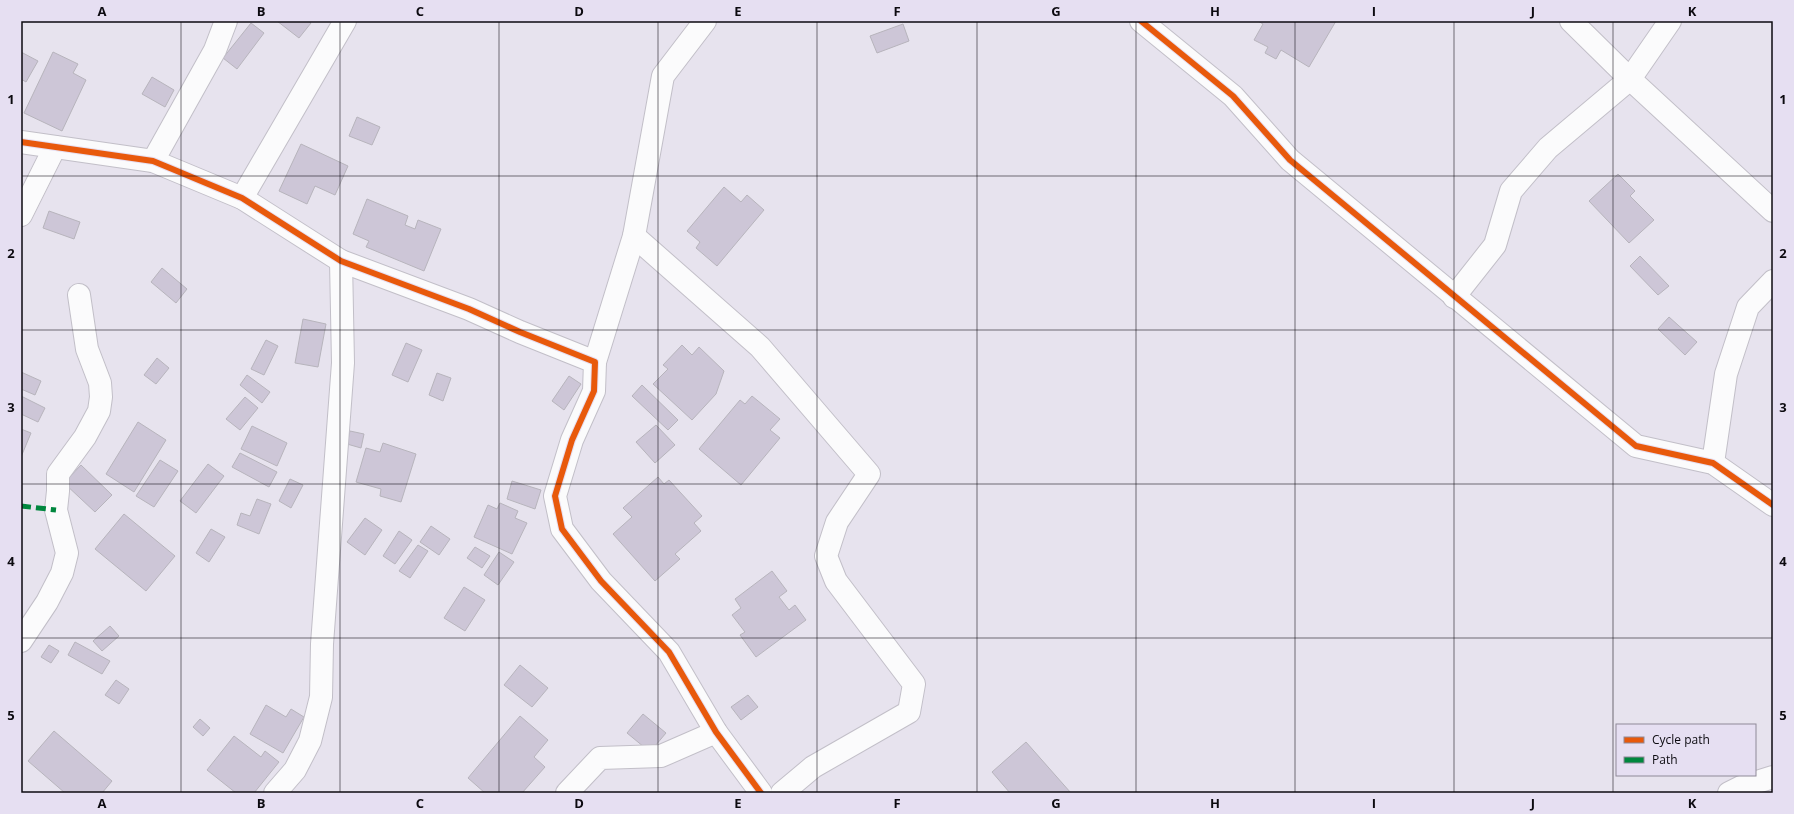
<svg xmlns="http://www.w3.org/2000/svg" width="1794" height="814" viewBox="0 0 1794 814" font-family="'Open Sans',sans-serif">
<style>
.building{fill:#cdc6d7;stroke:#b7b4bc}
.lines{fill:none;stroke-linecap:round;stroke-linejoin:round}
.minor-casing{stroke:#c2bfc8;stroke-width:24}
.minor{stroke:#fbfbfc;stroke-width:22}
.quiet{stroke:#00873e;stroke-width:5;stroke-dasharray:10 5;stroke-linecap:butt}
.cycleway-casing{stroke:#e6dff2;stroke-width:8}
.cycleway{stroke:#e8590c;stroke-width:6}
.grid{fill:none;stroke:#0c0a10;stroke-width:1;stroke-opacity:0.55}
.neatline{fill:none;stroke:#0c0a10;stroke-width:1.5}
.grid-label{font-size:13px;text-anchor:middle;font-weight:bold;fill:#0c0a10}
</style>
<rect width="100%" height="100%" fill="#e7e3ee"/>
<g class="building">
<polygon points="277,21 308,21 311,23 299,38"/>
<polygon points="1258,21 1336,21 1309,67 1281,50 1276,59 1265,53 1268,47 1254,40 1263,24"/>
<polygon points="251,23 264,33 237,69 223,58"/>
<polygon points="903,24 909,41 877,53 870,36"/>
<polygon points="21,52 38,61 26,82 21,79"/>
<polygon points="53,52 78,64 73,73 86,80 62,131 24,113"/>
<polygon points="152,77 174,90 165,107 142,94"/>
<polygon points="357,117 380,127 372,145 349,136"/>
<polygon points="301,144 348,166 335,195 315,186 307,204 279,191"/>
<polygon points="1618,174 1635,191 1630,196 1654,220 1629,243 1589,201"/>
<polygon points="724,187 741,202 747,195 764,210 717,266 696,248 700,242 687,231"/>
<polygon points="367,199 408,216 405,225 415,229 418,220 441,229 424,271 366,247 369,241 353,234"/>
<polygon points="49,211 80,222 74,239 43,228"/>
<polygon points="1640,256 1669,286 1658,295 1630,266"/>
<polygon points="162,268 187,289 176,303 151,282"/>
<polygon points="1669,317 1697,342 1685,355 1658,329"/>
<polygon points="303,319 326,324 318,367 295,363"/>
<polygon points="266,340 278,346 264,375 251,369"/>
<polygon points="406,343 422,350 408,382 392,375"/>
<polygon points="682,345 692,355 699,347 724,371 716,394 692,420 653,384 668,369 663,365"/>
<polygon points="157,358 169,368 156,384 144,375"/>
<polygon points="21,372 41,381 35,395 21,389"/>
<polygon points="437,373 451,378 443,401 429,395"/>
<polygon points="247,375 270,392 262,403 240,385"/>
<polygon points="569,376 581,384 564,410 552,401"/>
<polygon points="642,385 678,420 668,430 632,396"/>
<polygon points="21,396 45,408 38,422 21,414"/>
<polygon points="752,396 780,419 770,430 780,438 741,485 699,449 740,400 745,404"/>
<polygon points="245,397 258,408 240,430 226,419"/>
<polygon points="138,422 166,440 134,492 106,474"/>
<polygon points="656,425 675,445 655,463 636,442"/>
<polygon points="252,426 287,443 277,466 241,449"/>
<polygon points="21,429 31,433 21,457"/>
<polygon points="350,431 364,434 361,448 347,444"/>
<polygon points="383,443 416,454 401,502 380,496 381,489 356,482 366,448 380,452"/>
<polygon points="240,453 277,472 269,487 232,467"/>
<polygon points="160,460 178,471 154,507 136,496"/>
<polygon points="208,464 224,476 196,513 180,501"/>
<polygon points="81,465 112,495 95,512 64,483"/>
<polygon points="658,477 664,484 669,480 702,516 694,523 701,531 675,554 680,559 655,581 613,534 632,517 623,508"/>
<polygon points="290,479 303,485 291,508 279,501"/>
<polygon points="512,481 541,490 535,509 507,499"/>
<polygon points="257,499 271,504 259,534 237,525 241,513 250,516"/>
<polygon points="500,503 518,511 515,518 527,523 512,554 474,537 488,505 497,509"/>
<polygon points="124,514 175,556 146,591 95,549"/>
<polygon points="365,518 382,530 365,555 347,542"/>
<polygon points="431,526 450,539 439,555 420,542"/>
<polygon points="211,529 225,537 209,562 196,553"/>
<polygon points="399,531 412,540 395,564 383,556"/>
<polygon points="418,545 428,551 410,578 399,571"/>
<polygon points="475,547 490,556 482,568 467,558"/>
<polygon points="499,552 514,562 498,585 484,575"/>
<polygon points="772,571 787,591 779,597 789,610 795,605 806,620 756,657 740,635 745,632 732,615 741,608 735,599"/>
<polygon points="464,587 485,600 465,631 444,618"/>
<polygon points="110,626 119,636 102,651 93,641"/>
<polygon points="75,642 110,661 102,674 68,655"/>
<polygon points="49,645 59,651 51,663 41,657"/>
<polygon points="520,665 548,688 532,707 504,685"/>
<polygon points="116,680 129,689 119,704 105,695"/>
<polygon points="748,695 758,707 741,720 731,707"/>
<polygon points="266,705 286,717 291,709 304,717 283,753 250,734"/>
<polygon points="643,714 666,733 650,752 627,733"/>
<polygon points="520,716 548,740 534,757 545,767 522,793 485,793 468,778"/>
<polygon points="200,719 210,728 203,736 193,727"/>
<polygon points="54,731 112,781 102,793 65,793 28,761"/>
<polygon points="234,736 261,757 265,751 279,762 254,793 236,793 207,770"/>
<polygon points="1026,742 1071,793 1010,793 992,772"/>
</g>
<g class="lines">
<g class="minor-casing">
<g id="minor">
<polyline points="1141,21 1233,96 1290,160 1636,446 1713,463 1773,505"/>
<polyline points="1571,21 1630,79 1773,211"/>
<polyline points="21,142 153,161 242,198 341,261 469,309 520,332 595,362 594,391 572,440 555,496 562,529 601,581 669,652 716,732 761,793"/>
<polyline points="153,161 215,50 226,21"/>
<polyline points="242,198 345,21"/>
<polyline points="21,215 55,147"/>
<polyline points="634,236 760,347 869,474 837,522 826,556 836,581 914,684 909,712 813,767 782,793"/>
<polyline points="1454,297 1495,245 1511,191 1548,148 1630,79 1670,21"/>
<polyline points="595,362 634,236 663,76 705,21"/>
<polyline points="1713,463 1726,374 1748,307 1773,281"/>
<polyline points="21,641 47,602 62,573 67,553 56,510 58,491 58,474 85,437 99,411 101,397 100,383 87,349 79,295"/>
<polyline points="275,793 295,770 310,741 321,697 322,644 343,363 341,261"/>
<polyline points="567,793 600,758 661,756 716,732"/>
<polyline points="1729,793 1741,787 1773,777"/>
</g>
</g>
<use href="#minor" class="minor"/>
<polyline class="quiet" points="21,506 56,510"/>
<g class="cycleway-casing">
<g id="cycleway">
<polyline points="1141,21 1233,96 1290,160 1636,446 1713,463 1773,505"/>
<polyline points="21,142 153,161 242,198 341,261 469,309 520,332 595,362 594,391 572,440 555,496 562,529 601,581 669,652 716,732 761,793"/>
</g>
</g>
<use href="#cycleway" class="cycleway"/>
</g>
<path class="grid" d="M181 21V793M340 21V793M499 21V793M658 21V793M817 21V793M977 21V793M1136 21V793M1295 21V793M1454 21V793M1613 21V793M21 176H1773M21 330H1773M21 484H1773M21 638H1773"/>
<rect width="1794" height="814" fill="none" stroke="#e6dff2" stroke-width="44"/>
<rect x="1616" y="724" width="140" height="52" fill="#e6dff2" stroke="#8f8a98"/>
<rect x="1624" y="737" width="20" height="6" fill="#e8590c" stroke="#8f8a98"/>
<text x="1652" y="744" font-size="12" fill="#0c0a10">Cycle path</text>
<rect x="1624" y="757" width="20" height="6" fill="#00873e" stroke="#8f8a98"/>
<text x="1652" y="764" font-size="12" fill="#0c0a10">Path</text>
<rect x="22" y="22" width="1750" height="770" class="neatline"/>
<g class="grid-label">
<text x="102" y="16">A</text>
<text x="261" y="16">B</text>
<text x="420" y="16">C</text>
<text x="579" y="16">D</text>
<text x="738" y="16">E</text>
<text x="897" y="16">F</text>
<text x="1056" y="16">G</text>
<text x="1215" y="16">H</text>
<text x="1374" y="16">I</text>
<text x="1533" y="16">J</text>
<text x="1692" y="16">K</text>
<text x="11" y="104">1</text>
<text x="1783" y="104">1</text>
<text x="11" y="258">2</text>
<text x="1783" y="258">2</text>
<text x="11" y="412">3</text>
<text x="1783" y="412">3</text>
<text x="11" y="566">4</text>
<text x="1783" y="566">4</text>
<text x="11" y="720">5</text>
<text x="1783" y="720">5</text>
<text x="102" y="808">A</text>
<text x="261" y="808">B</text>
<text x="420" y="808">C</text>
<text x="579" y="808">D</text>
<text x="738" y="808">E</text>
<text x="897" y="808">F</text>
<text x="1056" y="808">G</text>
<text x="1215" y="808">H</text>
<text x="1374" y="808">I</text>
<text x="1533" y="808">J</text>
<text x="1692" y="808">K</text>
</g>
</svg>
